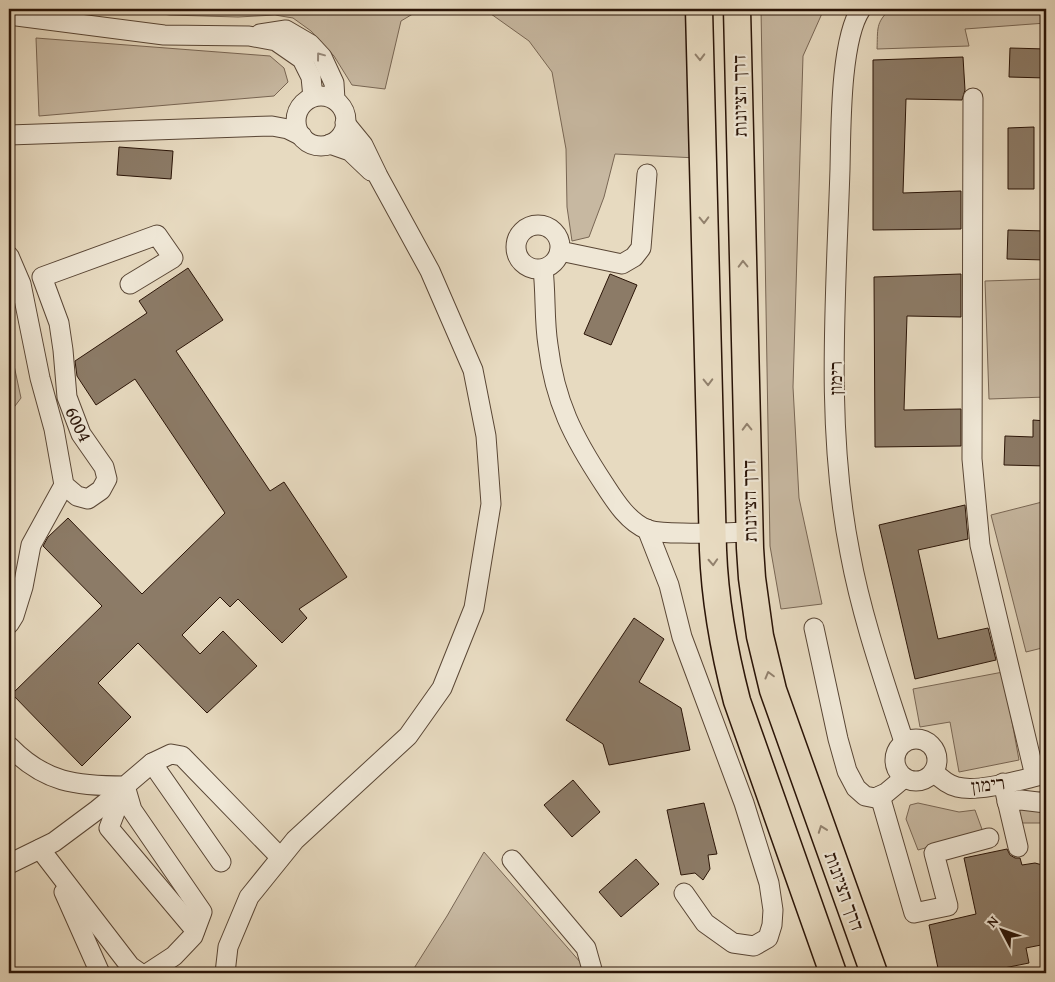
<svg xmlns="http://www.w3.org/2000/svg" width="1055" height="982" viewBox="0 0 1055 982" font-family="'Gentium Book Plus','Frank Ruhl Libre',serif">
<style>
.green{fill:#c7b8a1;stroke:#786654}
.building{fill:#8c7b67;stroke:#2a1407}
.lines{fill:none;stroke-linecap:round;stroke-linejoin:round}
.minor-casing{stroke:#594635;stroke-width:21}
.highway-casing{stroke:#2a1407;stroke-width:29}
.minor{stroke:#efe7d6;stroke-width:19}
.highway{stroke:#e7dac0;stroke-width:26}
.oneway{stroke:#968879}
.oneway2{stroke:#92816d}
.labels{text-anchor:middle;stroke-width:4.5;stroke-linejoin:round;paint-order:stroke}
.street-label{font-size:19px;fill:#2a1407;stroke:#efe7d6}
</style>
<rect width="100%" height="100%" fill="#e7dac0"/>
<filter id="stains"><feTurbulence type="fractalNoise" baseFrequency=".004" numOctaves="4"/><feColorMatrix values="0 0 0 0 .2 0 0 0 0 .09 0 0 0 0 .02 0 0 0 .5 -.17"/></filter>
<radialGradient id="worn" r=".72"><stop offset=".6" stop-color="#630" stop-opacity="0"/><stop offset="1" stop-color="#630" stop-opacity=".3"/></radialGradient>
<g class="green">
<polygon points="123,9 421,9 401,21 385,89 352,85 334,56 311,31 293,18 275,15 238,17 170,15"/>
<polygon points="484,9 686,9 697,158 615,154 604,197 589,237 572,241 567,207 566,149 552,72 529,41"/>
<polygon points="761,9 824,9 803,56 793,387 799,498 822,604 781,609 770,546"/>
<path d="M891 9H1046V23L965 29 969 46 877 49C878 30 875 22 891 9Z"/>
<polygon points="36,38 270,56 284,68 288,82 274,96 39,116"/>
<polygon points="1046,279 1046,397 989,399 985,281"/>
<polygon points="9,342 21,398 9,414"/>
<polygon points="1046,501 1046,647 1026,652 991,515"/>
<polygon points="1003,672 1019,760 959,772 950,722 920,727 913,689"/>
<polygon points="1046,791 1046,824 1040,823 1022,823 1014,796"/>
<polygon points="918,803 959,812 975,810 983,832 918,850 906,819 910,805"/>
<polygon points="484,852 581,963 582,973 411,973 447,916"/>
</g>
<g class="building">
<polygon points="1010,48 1046,49 1046,78 1009,77"/>
<polygon points="963,57 965,90 962,100 906,99 903,193 961,191 961,229 873,230 873,60"/>
<polygon points="1034,127 1034,189 1008,189 1008,128"/>
<polygon points="119,147 173,151 171,179 117,175"/>
<polygon points="1008,230 1046,231 1046,260 1007,259"/>
<polygon points="188,268 223,320 176,351 270,491 284,482 347,577 299,609 307,618 282,643 238,599 230,607 220,597 182,635 200,654 223,631 257,666 207,713 138,643 98,683 131,717 82,766 12,694 102,606 43,546 48,537 68,518 142,594 225,513 135,379 96,405 77,376 75,361 147,313 139,301"/>
<polygon points="610,274 637,285 611,345 584,334"/>
<polygon points="961,274 961,317 907,316 904,410 961,409 961,446 875,447 874,277"/>
<polygon points="1033,420 1046,421 1046,466 1004,465 1005,436 1033,437"/>
<polygon points="965,505 968,539 918,550 938,639 988,628 996,660 915,679 879,525"/>
<polygon points="634,618 664,639 639,682 681,708 690,750 609,765 603,744 566,720"/>
<polygon points="573,780 600,812 572,837 544,805"/>
<polygon points="704,803 717,854 708,855 710,869 703,880 695,873 681,875 667,810"/>
<polygon points="1007,849 1010,855 1015,858 1020,858 1022,865 1035,863 1046,866 1046,944 1026,948 1029,963 979,973 939,973 929,925 976,914 964,858"/>
<polygon points="636,859 659,884 621,917 599,892"/>
</g>
<g class="lines">
<g class="minor-casing">
<g id="minor">
<path d="M861 9C840 40 841 129 840 169 836 296 825 427 850 553 862 618 884 680 904 742"/>
<polyline points="9,15 164,35 249,36 276,41 302,59 311,77 313,97"/>
<polyline points="260,34 286,30 310,44 322,57 334,83 335,100"/>
<circle cx="321" cy="121" r="25"/>
<polyline points="973,98 972,459 980,545 1035,776"/>
<polyline points="9,135 272,126 288,129 302,136"/>
<polyline points="330,144 350,151 371,171"/>
<circle cx="538" cy="247" r="22"/>
<polyline points="560,251 622,264 634,257 641,248 647,174"/>
<polyline points="9,256 21,284 40,378 54,429 64,485 77,496 88,499 101,490 107,479 104,467 81,434 67,397 63,350 59,323 42,277 157,235 173,258 130,284"/>
<path d="M543 269C546 294 544 320 548 345 555 402 573 437 604 484 615 501 628 522 648 530 659 533 670 533 682 533 705 534 727 533 750 532"/>
<polyline points="647,529 669,585 682,637 744,803 769,883 773,910 772,925 768,938 754,946 733,943 705,923 684,893"/>
<polyline points="9,624 14,616 23,587 31,545 64,485"/>
<polyline points="814,628 838,739 847,771 856,788 865,796 875,798 886,793 904,778"/>
<circle cx="916" cy="760" r="21"/>
<path d="M9 746C45 783 76 786 125 786L152 763 171 754 182 756 280 857"/>
<polyline points="152,763 221,862"/>
<path d="M934 772C940 778 948 785 957 787 979 793 1023 779 1046 774"/>
<polyline points="1003,783 1018,847"/>
<polyline points="125,786 132,810 202,912 193,936 174,956 148,973"/>
<polyline points="125,786 109,828 195,930"/>
<polyline points="880,796 914,913 948,906 934,853 989,838"/>
<polyline points="1007,802 1021,800 1046,803"/>
<polyline points="40,849 130,966 140,973"/>
<polyline points="512,860 586,948 593,973"/>
<polyline points="9,864 54,842 97,810 124,788"/>
<polyline points="64,892 100,973"/>
<polyline points="225,973 228,947 249,897 295,840 408,736 442,688 474,608 491,504 486,436 473,370 430,271 378,176 363,145 345,123"/>
</g>
</g>
<g class="highway-casing">
<g id="highway">
<path d="M699 9 713 550C715 602 724 651 737 701L833 973"/>
<polyline points="737,9 750,548 752,578 760,636 773,690 874,973"/>
</g>
</g>
<use href="#minor" class="minor"/>
<use href="#highway" class="highway"/>
</g>
<defs><path id="oneway-chevron" d="M-2-3.5L2.5 0L-2 3.5" fill="none" stroke-width="1.6" stroke-linecap="round" stroke-linejoin="round" transform="scale(1.25)"/></defs>
<use class="oneway" href="#oneway-chevron" transform="translate(320 56) rotate(-127)"/>
<g class="oneway2">
<use href="#oneway-chevron" transform="translate(700 57) rotate(89)"/>
<use href="#oneway-chevron" transform="translate(704 220) rotate(89)"/>
<use href="#oneway-chevron" transform="translate(743 264) rotate(-91)"/>
<use href="#oneway-chevron" transform="translate(708 382) rotate(89)"/>
<use href="#oneway-chevron" transform="translate(747 427) rotate(-91)"/>
<use href="#oneway-chevron" transform="translate(713 562) rotate(87)"/>
<use href="#oneway-chevron" transform="translate(769 675) rotate(-105)"/>
<use href="#oneway-chevron" transform="translate(822 829) rotate(-110)"/>
</g>
<g class="labels">
<g class="street-label">
<text transform="translate(739 96) rotate(-91)" y="7">דרך הציונות</text>
<text transform="translate(835 378) rotate(-90)" y="7">רימון</text>
<text transform="translate(79 424) rotate(64)" y="7">6004</text>
<text transform="translate(749 501) rotate(-91)" y="7">דרך הציונות</text>
<text transform="translate(988 784) rotate(-7)" y="7">רימון</text>
<text transform="translate(845 891) rotate(70)" y="7">דרך הציונות</text>
</g>
</g>
<rect width="1055" height="982" fill="none" stroke="#e7dac0" stroke-width="30"/>
<rect x="10" y="10" width="1035" height="962" fill="none" stroke="#2a1407" stroke-width="2.5"/>
<rect x="15" y="15" width="1025" height="952" fill="none" stroke="#2a1407"/>
<g transform="translate(1002 930) rotate(311)" stroke="#efe7d6" stroke-width="4" paint-order="stroke">
<path d="M0-4L9 19L0 12L-9 19Z" fill="#2a1407"/>
<text y="-8" font-size="14" font-weight="bold" text-anchor="middle" fill="#2a1407">N</text>
</g>
<rect width="100%" height="100%" filter="url(#stains)"/>
<rect width="100%" height="100%" fill="url(#worn)"/>
</svg>
